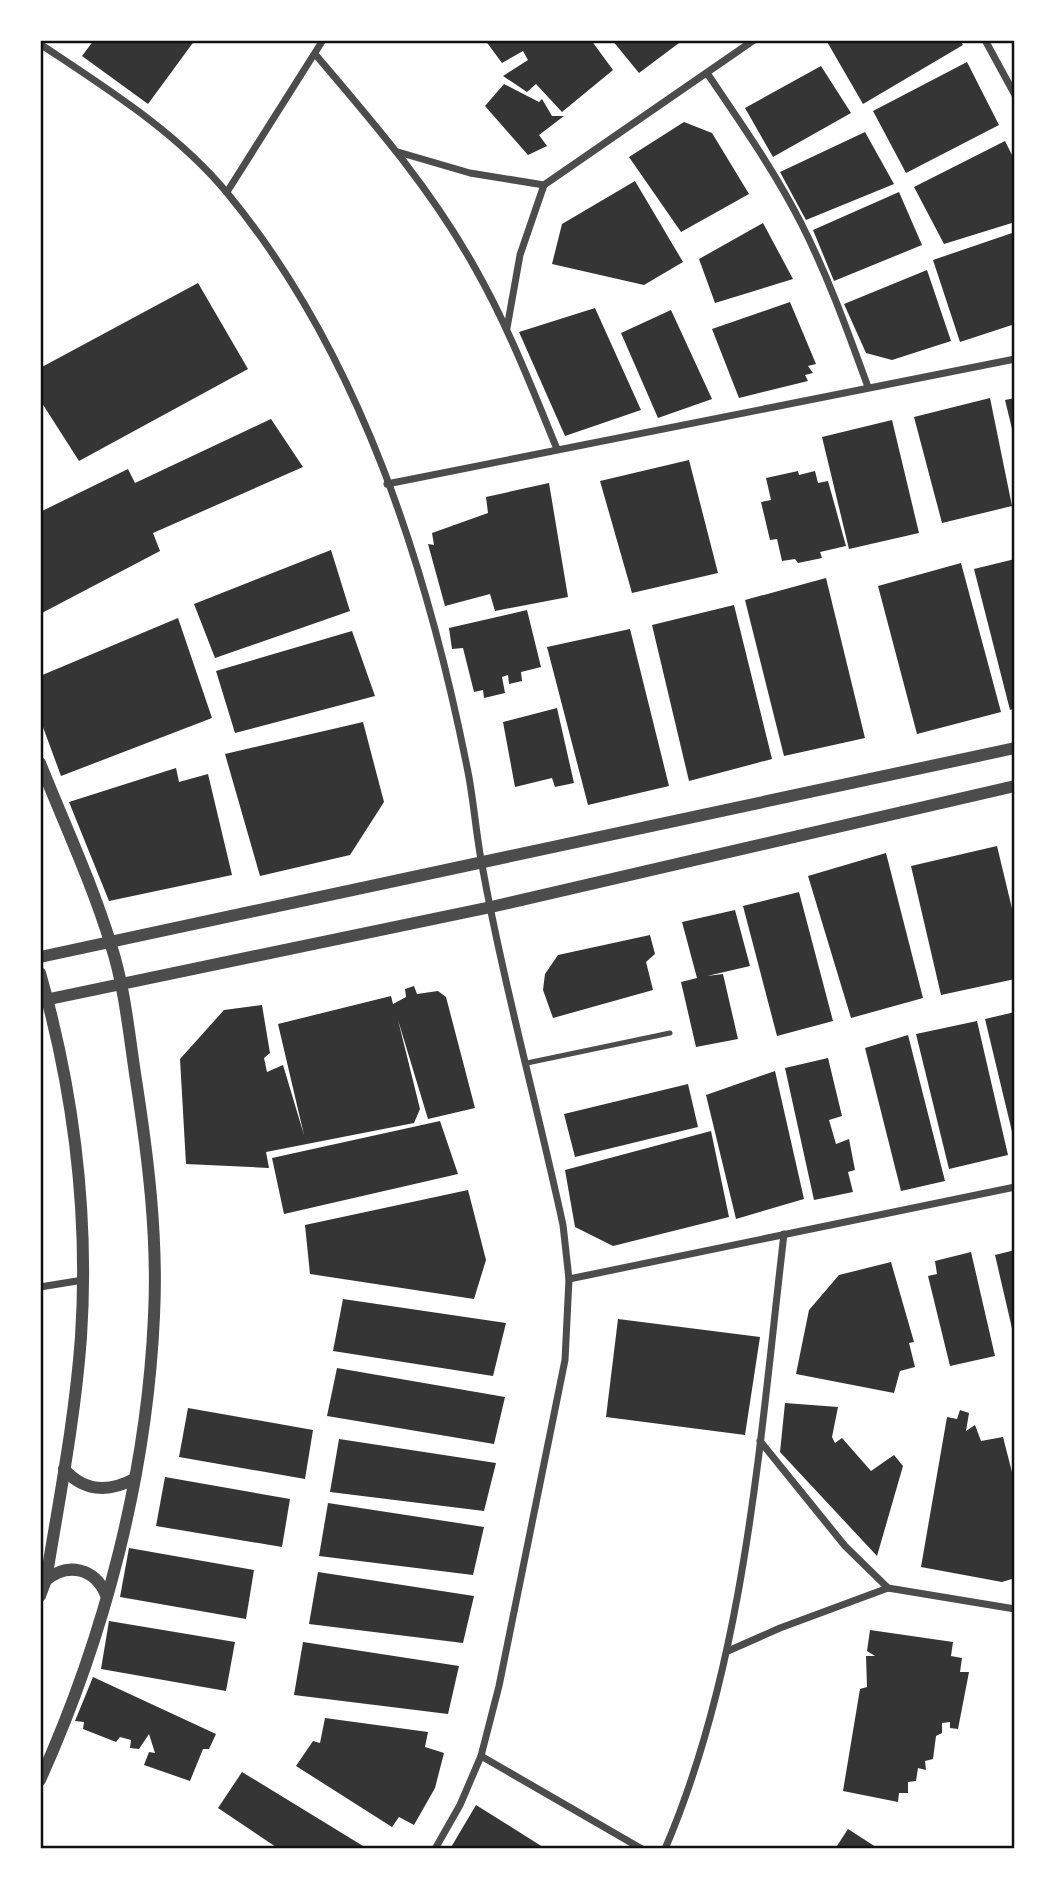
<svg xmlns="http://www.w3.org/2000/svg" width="1055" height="1889" viewBox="0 0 1055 1889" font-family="Quicksand,sans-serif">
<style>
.building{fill:#353535}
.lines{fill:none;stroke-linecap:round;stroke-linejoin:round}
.service{stroke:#4c4c4c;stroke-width:5}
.minor{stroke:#4c4c4c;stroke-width:7}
.tertiary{stroke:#4c4c4c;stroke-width:12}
.neatline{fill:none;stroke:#111;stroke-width:2.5}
</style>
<rect width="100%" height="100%" fill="#fff"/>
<g class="building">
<polygon points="94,40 195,40 148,104 82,56"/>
<polygon points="485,40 591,40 613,70 562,112 536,84 527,92 503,76 528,60 523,51 502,63"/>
<polygon points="612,40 683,40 639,73"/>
<polygon points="826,40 960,40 963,45 863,104"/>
<polygon points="967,62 999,125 906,173 873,111"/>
<polygon points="821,66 851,113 773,157 745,108"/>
<polygon points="504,84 539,102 542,99 552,116 564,116 539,135 547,146 528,155 485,106"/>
<polygon points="684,122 712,133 749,194 681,232 629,157"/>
<polygon points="865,132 894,184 806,220 780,172"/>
<polygon points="1005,141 1015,161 1015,222 944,244 914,187"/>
<polygon points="635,181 683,262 644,285 552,264 562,224"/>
<polygon points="899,192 922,245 834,281 813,230"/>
<polygon points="763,223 793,279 715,303 699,259"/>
<polygon points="1015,232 1015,324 960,342 933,260"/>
<polygon points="927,270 951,341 892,360 866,353 844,304"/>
<polygon points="198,283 248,369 79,461 40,400 40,368"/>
<polygon points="790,302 816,364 808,366 813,373 805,375 808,381 739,398 712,329"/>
<polygon points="595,308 641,410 565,436 519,332"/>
<polygon points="671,310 712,399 658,418 621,333"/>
<polygon points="990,398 1012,506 942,523 914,417"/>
<polygon points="1015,398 1015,437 1014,437 1005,400"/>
<polygon points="271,419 303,467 153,533 160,551 40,614 40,512 128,469 135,483"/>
<polygon points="892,420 919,533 849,549 822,437"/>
<polygon points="689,460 718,573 632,593 600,481"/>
<polygon points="798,471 799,475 815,471 818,483 828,481 846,546 820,552 822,558 798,563 795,559 782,561 777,539 770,540 761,502 771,500 766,478"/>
<polygon points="549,483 568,597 495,611 490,594 445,606 428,544 434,545 432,533 488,513 486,497"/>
<polygon points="331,550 350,611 215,658 194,604"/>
<polygon points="1015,559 1015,708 1010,710 974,569"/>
<polygon points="961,563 1001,712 917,734 878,586"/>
<polygon points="826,578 865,738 784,756 745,600"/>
<polygon points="734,605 772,759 689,781 652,625"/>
<polygon points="527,610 541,667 521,672 522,681 509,684 508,675 502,677 505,693 484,698 483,690 474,692 463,648 452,649 449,628"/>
<polygon points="178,618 212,718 61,776 40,719 40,676"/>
<polygon points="630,629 669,786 588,805 547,647"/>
<polygon points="352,631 375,696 235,733 216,671"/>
<polygon points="557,708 574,783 555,787 552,778 515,787 503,722"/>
<polygon points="363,722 384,802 350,855 260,876 225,754"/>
<polygon points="176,768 179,782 208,774 232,875 109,901 69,802"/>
<polygon points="997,846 1015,921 1015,979 941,995 911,866"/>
<polygon points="886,853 923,998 851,1018 808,876"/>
<polygon points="799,892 833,1021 777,1036 743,906"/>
<polygon points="735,910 750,966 707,976 723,974 738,1039 696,1047 681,982 697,978 682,922"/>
<polygon points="650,935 655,954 646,962 653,990 553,1018 543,990 545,974 558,955"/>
<polygon points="414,986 417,994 438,991 446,997 475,1108 428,1119 398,1020 420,1109 414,1123 266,1152 269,1168 186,1164 180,1059 224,1010 262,1005 270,1053 264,1058 267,1072 283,1065 304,1135 278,1024 391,996 393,1004 406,997 405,989"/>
<polygon points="1015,1012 1015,1140 1014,1140 985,1019"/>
<polygon points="977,1021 1008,1155 949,1169 916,1034"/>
<polygon points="908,1035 945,1181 901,1191 865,1048"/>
<polygon points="828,1058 842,1116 829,1120 836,1144 849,1139 855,1170 848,1172 853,1192 814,1200 785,1068"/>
<polygon points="775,1071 804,1199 736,1219 706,1095"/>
<polygon points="688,1084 698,1127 575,1157 564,1114"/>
<polygon points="440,1121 458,1174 284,1214 272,1158"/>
<polygon points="711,1131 729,1217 613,1246 575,1227 565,1170"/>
<polygon points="468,1190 486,1260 474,1299 310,1274 305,1225"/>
<polygon points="1015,1250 1015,1337 1014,1337 995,1255"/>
<polygon points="971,1252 995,1356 950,1366 928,1276 937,1274 935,1261"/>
<polygon points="891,1262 914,1342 909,1343 915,1367 900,1371 894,1393 796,1374 809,1310 839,1275"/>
<polygon points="343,1299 506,1323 493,1376 333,1351"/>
<polygon points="618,1319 760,1337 745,1435 606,1417"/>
<polygon points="337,1368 505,1397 494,1444 327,1416"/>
<polygon points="785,1403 838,1407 832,1437 835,1443 842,1438 871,1471 894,1455 903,1466 877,1556 780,1452"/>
<polygon points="188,1408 313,1430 305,1479 179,1457"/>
<polygon points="960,1410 969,1413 966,1431 975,1425 981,1441 1003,1437 1015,1484 1015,1578 1002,1582 921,1567 947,1417 957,1419"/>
<polygon points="339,1439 496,1463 484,1511 330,1492"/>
<polygon points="165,1477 290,1499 282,1547 156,1526"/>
<polygon points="328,1503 484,1527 473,1575 319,1556"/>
<polygon points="129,1548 254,1570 246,1619 120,1597"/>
<polygon points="318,1572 474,1596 463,1643 309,1624"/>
<polygon points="109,1621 235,1642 226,1691 101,1669"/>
<polygon points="870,1630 953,1642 951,1656 962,1658 960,1672 969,1672 958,1729 950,1728 950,1722 942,1723 942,1733 936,1736 933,1759 925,1761 926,1770 918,1768 916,1781 908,1782 908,1793 899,1793 898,1802 843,1791 860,1689 867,1687 866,1656 875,1656 867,1651"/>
<polygon points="303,1642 459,1666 448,1714 294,1695"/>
<polygon points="93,1677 216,1734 209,1749 203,1749 190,1781 144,1765 149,1752 155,1753 149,1734 139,1749 130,1748 131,1740 120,1737 116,1742 83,1729 84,1722 75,1721"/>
<polygon points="325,1718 428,1732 425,1747 444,1753 435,1788 414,1825 399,1817 392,1827 296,1766 313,1741 320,1743"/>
<polygon points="242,1772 368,1849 279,1849 218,1808"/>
<polygon points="476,1805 546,1849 450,1849"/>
<polygon points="848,1829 879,1849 835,1849"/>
</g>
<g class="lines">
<polyline class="service" points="527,1063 670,1033"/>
<g class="minor">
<polyline points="985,40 1015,95"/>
<path d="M40 44C106 88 177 132 228 194 361 356 428 570 468 772 474 803 476 834 482 865 504 986 537 1105 563 1225L569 1279 565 1360 499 1686 481 1756 460 1805 435 1849"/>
<path d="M315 54C373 122 431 189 475 268 508 326 532 388 557 449"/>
<path d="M707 73C740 122 774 170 801 223 828 276 848 332 868 387"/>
<polyline points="398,152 470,173 544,185"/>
<polyline points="227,192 323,40"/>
<polyline points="507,328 520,255 544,185 754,40"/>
<polyline points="387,484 1015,359"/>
<polyline points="569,1279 1015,1187"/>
<polyline points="40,1287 83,1280"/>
<polyline points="760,1441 845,1546 888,1588"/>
<polyline points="728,1651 780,1628 888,1588 1015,1609"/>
<polyline points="481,1756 642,1849"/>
<path d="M665 1849C746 1660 760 1437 784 1234"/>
</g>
<g class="tertiary">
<path d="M40 763C64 823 92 883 111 945 125 988 129 1035 136 1080 148 1157 158 1237 154 1316 147 1474 105 1636 40 1780"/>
<polyline points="40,957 1015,748"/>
<path d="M40 973C74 1092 89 1214 81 1337 75 1419 59 1500 46 1580L40 1596"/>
<polyline points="40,1001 491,907 1015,786"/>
<path d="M64 1469C83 1491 108 1493 134 1479"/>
<path d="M46 1580C68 1562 95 1568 106 1595"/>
</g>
</g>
<rect width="1055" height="1889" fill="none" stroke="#ffffff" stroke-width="84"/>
<rect x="42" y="42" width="971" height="1805" class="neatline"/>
</svg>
